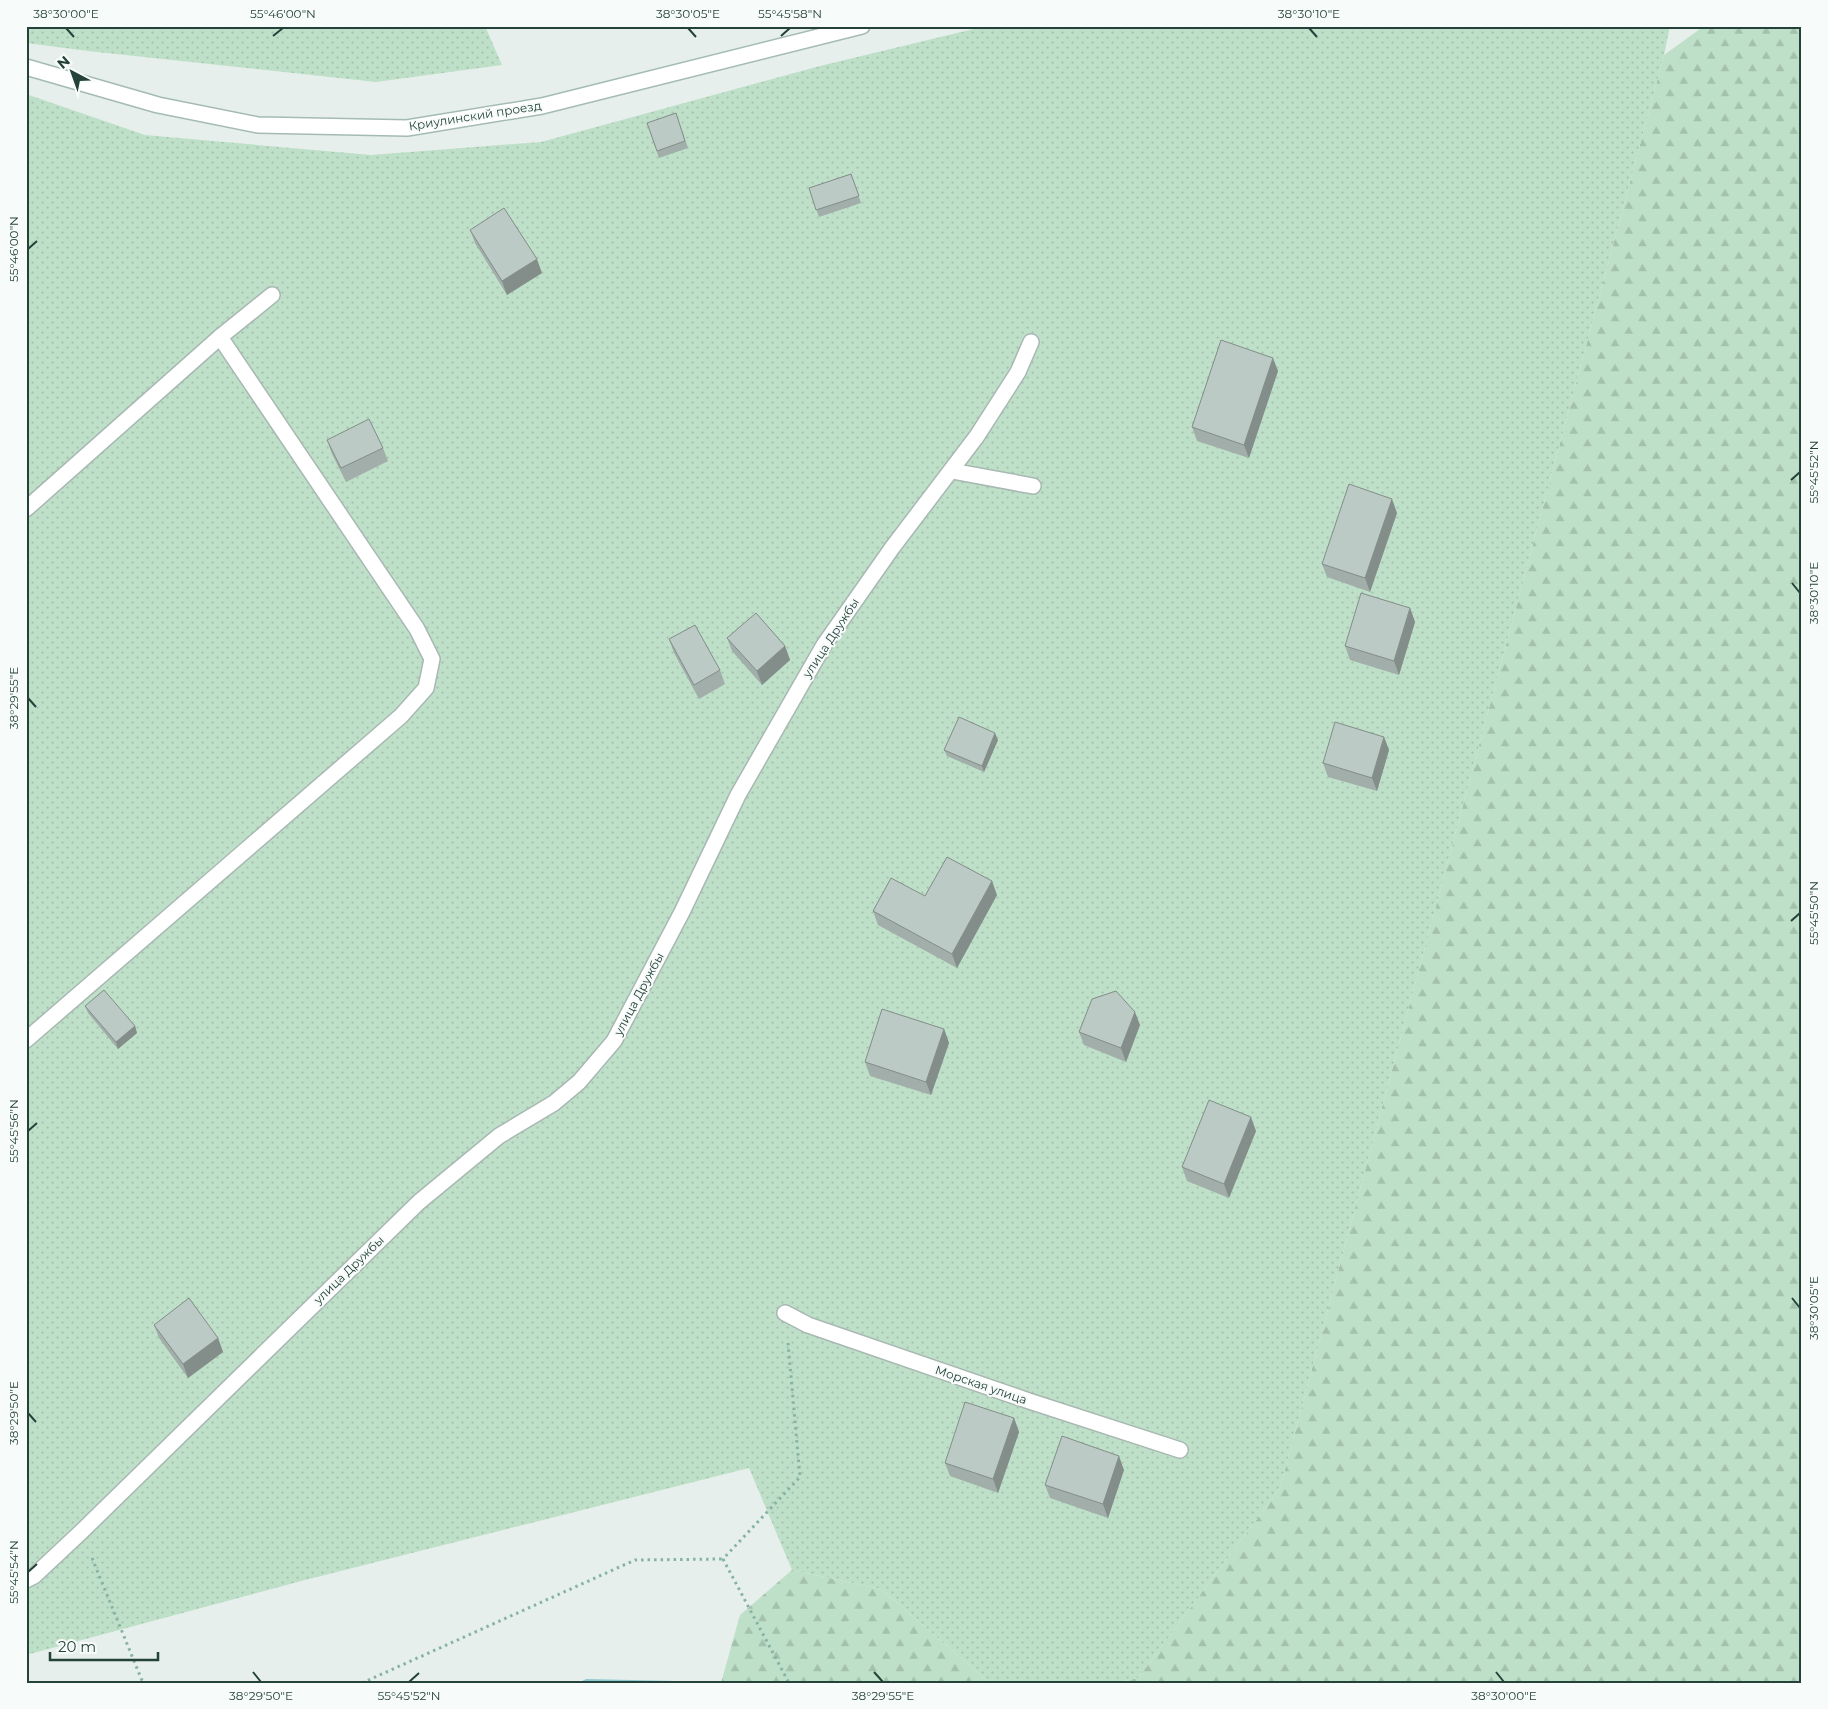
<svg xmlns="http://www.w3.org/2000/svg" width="1828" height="1709" viewBox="0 0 1828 1709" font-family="Montserrat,sans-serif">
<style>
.forest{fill:url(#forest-firs)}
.park{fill:url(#park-dots)}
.water{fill:url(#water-ripples)}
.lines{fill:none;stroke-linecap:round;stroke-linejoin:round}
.lane-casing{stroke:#a8b8b2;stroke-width:18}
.secondary-casing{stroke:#a4bbb3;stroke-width:18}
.path{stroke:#86b3a5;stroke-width:3;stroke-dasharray:2.5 4;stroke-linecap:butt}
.lane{stroke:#fff;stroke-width:15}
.secondary{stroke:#fff;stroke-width:15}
.wall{fill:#a1aea9}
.shaded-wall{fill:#838d89}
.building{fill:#bbcac4;stroke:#838d89}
.ticks{fill:none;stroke:#24423a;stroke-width:2}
.labels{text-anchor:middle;stroke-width:4;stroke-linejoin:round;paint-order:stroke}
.street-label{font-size:12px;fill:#24423a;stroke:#f7fbf9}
.neatline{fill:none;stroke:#24423a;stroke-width:2}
.ticks-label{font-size:12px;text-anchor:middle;fill:#24423a}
</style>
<defs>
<pattern id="forest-firs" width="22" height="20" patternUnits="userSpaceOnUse" patternTransform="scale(1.25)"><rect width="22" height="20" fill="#bfe0c8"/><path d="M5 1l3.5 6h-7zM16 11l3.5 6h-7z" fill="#a4c1ad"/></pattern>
<pattern id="park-dots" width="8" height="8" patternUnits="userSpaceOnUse" patternTransform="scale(1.25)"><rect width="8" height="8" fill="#bfe0c8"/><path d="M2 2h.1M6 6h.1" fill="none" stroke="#a4c1ad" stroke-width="1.8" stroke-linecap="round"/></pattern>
<pattern id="water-ripples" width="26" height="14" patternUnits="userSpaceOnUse" patternTransform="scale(1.25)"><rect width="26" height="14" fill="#8ec9d4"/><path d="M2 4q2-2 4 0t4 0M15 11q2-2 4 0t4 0" fill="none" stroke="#74a5ad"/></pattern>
</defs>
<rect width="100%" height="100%" fill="#e6efeb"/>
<g class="forest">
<polygon points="1704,26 1802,26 1802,1683 1114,1683 1138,1678 1280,1488 1664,55"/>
<polygon points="792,1570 881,1589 990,1683 721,1683 740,1615"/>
</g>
<g class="park">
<polygon points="26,26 485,26 502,65 376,82 88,51 26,43"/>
<polygon points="986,26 1670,26 1664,55 1280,1488 1138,1678 1114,1683 990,1683 881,1589 792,1570 749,1468 305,1580 26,1655 26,94 145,135 371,155 541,142 820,66"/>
</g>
<polygon class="water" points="586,1679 721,1682 721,1683 578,1683"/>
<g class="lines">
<g class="lane-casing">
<g id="lane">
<polyline points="952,471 1033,486"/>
<polyline points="26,509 220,337 272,295"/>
<polyline points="26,1040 401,716 426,688 432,659 417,629 220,337"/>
<polyline points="785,1313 808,1325 1029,1401 1180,1450"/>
<polyline points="26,1580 34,1576 81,1532 419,1202 499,1136 554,1103 579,1082 614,1041 682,912 738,795 824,645 892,548 977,436 1018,372 1031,342"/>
</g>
</g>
<g class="secondary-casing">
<polyline id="secondary" points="26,67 158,105 258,125 407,128 542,106 862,26"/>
</g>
<g class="path">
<polyline points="788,1343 800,1477 723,1559 789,1683"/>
<polyline points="92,1558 143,1683"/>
<polyline points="362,1683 635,1560 723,1559"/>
</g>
<use href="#lane" class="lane"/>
<use href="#secondary" class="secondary"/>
</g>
<g class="wall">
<polygon points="676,113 688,148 659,158 647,123"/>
<polygon points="851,174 861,203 819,217 809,188"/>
<polygon points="470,230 542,273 507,295 475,243"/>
<polygon points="1278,371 1249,458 1197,441 1192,427"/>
<polygon points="327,440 383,448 388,461 346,482 332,454"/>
<polygon points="1397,513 1370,592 1327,577 1322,564"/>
<polygon points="1410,608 1415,622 1399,675 1350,660 1345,646"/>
<polygon points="727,638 785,646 790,660 762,685 732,651"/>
<polygon points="669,639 720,670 725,684 699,699 674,653"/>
<polygon points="1384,737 1389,750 1377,791 1328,777 1323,763"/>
<polygon points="998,740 984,772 947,756 944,750"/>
<polygon points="997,895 957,968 878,925 873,911"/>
<polygon points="85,1006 135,1026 137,1033 118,1049 88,1013"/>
<polygon points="1140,1025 1126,1062 1084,1045 1079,1032"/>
<polygon points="944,1029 949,1043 931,1095 870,1076 865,1062"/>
<polygon points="1256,1131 1229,1198 1187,1181 1182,1167"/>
<polygon points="154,1325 218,1338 223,1352 188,1378 159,1338"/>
<polygon points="1014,1418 1019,1432 998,1493 950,1476 945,1463"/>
<polygon points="1124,1470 1108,1518 1050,1498 1045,1485"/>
</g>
<g class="shaded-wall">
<polygon points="537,259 542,273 507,295 502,281"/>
<polygon points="1273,358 1278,371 1249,458 1244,445"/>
<polygon points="1392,499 1397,513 1370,592 1365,578"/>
<polygon points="1410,608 1415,622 1399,675 1394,661"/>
<polygon points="785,646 790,660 762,685 757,671"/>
<polygon points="995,733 998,740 984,772 982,766"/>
<polygon points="1384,737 1389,750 1377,791 1372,778"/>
<polygon points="992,881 997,895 957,968 952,954"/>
<polygon points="1135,1012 1140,1025 1126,1062 1121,1048"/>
<polygon points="135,1026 137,1033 118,1049 116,1042"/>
<polygon points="944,1029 949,1043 931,1095 926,1082"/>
<polygon points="1251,1117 1256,1131 1229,1198 1224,1184"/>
<polygon points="218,1338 223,1352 188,1378 183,1364"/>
<polygon points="1014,1418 1019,1432 998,1493 993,1479"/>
<polygon points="1119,1456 1124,1470 1108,1518 1103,1504"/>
</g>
<g class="building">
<polygon points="676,113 685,141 657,151 647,123"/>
<polygon points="851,174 859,196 816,210 809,188"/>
<polygon points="504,208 537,259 502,281 470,230"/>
<polygon points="1221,340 1273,358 1244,445 1192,427"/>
<polygon points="369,419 383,448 341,468 327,440"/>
<polygon points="1349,484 1392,499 1365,578 1322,564"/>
<polygon points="1361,593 1410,608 1394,661 1345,646"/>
<polygon points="756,613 785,646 757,671 727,638"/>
<polygon points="695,625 720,670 694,685 669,639"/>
<polygon points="959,717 995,733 982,766 944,750"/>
<polygon points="1335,722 1384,737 1372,778 1323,763"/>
<polygon points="947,857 992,881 952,954 873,911 891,878 925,896"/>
<polygon points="104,990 135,1026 116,1042 85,1006"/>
<polygon points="1116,991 1135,1012 1121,1048 1079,1032 1092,999"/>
<polygon points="882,1009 944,1029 926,1082 865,1062"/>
<polygon points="1209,1100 1251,1117 1224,1184 1182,1167"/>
<polygon points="189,1298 218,1338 183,1364 154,1325"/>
<polygon points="965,1402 1014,1418 993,1479 945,1463"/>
<polygon points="1062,1436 1119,1456 1103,1504 1045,1485"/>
</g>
<path class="ticks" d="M66 28 74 37M688 28 696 37M1309 28 1317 37M273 36 283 28M781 36 790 28M28 249 37 241M1791 480 1800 472M1792 583 1800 593M28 698 36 707M1791 921 1800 913M28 1131 37 1123M1792 1298 1800 1308M28 1413 36 1422M28 1572 37 1564M253 1672 261 1682M874 1672 883 1682M1496 1672 1504 1682M409 1682 419 1673"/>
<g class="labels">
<g class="street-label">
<text transform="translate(475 116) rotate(-9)" y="4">Криулинский проезд</text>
<text transform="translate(831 638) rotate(-57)" y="4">улица Дружбы</text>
<text transform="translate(639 994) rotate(-62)" y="4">улица Дружбы</text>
<text transform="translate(349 1270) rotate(-44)" y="4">улица Дружбы</text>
<text transform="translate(981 1385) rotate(19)" y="4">Морская улица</text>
</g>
</g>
<rect width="1828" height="1709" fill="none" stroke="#f7fbf9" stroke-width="55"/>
<g transform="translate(72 72) rotate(319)" stroke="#f7fbf9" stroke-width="4" paint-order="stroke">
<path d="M0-4L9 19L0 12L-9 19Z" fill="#24423a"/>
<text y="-8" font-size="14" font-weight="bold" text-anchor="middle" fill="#24423a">N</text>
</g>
<path d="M50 1652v8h108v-8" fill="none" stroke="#24423a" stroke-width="2.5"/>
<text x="58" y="1652" font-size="15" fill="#24423a" stroke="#f7fbf9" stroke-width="4" paint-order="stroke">20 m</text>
<rect x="28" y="28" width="1772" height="1654" class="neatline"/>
<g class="ticks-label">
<text x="66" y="18">38°30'00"E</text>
<text x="283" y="18">55°46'00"N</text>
<text x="688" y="18">38°30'05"E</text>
<text x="790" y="18">55°45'58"N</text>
<text x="1309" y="18">38°30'10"E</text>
<text transform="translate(14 249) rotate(-90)" y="4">55°46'00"N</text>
<text transform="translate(1814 472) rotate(-90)" y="4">55°45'52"N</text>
<text transform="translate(1814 593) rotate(-90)" y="4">38°30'10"E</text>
<text transform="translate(14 698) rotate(-90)" y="4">38°29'55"E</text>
<text transform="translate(1814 913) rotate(-90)" y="4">55°45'50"N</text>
<text transform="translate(14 1131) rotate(-90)" y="4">55°45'56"N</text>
<text transform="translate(1814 1308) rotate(-90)" y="4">38°30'05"E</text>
<text transform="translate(14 1413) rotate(-90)" y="4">38°29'50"E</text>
<text transform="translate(14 1572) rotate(-90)" y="4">55°45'54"N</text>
<text x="261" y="1700">38°29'50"E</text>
<text x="409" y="1700">55°45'52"N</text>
<text x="883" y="1700">38°29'55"E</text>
<text x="1504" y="1700">38°30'00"E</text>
</g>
</svg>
